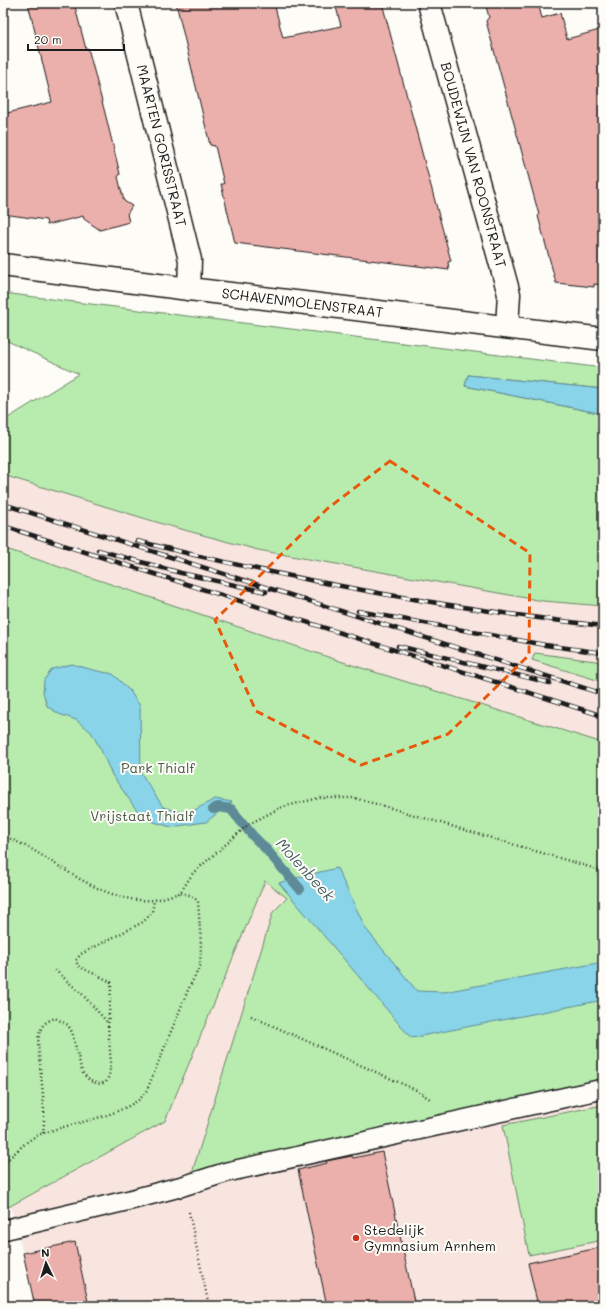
<svg xmlns="http://www.w3.org/2000/svg" width="606" height="1309" viewBox="0 0 606 1309" font-family="Mali,sans-serif">
<style>
.built{fill:#f8e5e0}
.green{fill:#b8ecae;stroke:#6a8465}
.water{fill:#89d4e9;stroke:#5d8a97}
.lines{fill:none;stroke-linecap:round;stroke-linejoin:round}
.stream{stroke:#5d8a97;stroke-width:10}
.building{fill:#ebb0ac;stroke:#1c1c1c}
.lane-casing{stroke:#1c1c1c;stroke-width:22}
.street-casing{stroke:#1c1c1c;stroke-width:25}
.path{stroke:#1c1c1c;stroke-width:2.5;stroke-dasharray:1 3;stroke-linecap:butt}
.lane{stroke:#fdfcf7;stroke-width:19}
.street{stroke:#fdfcf7;stroke-width:22}
.rail-casing{stroke:#1c1c1c;stroke-width:4.5}
.rail{stroke:#fdfcf7;stroke-width:3;stroke-dasharray:9;stroke-linecap:butt}
.marked{fill:none;stroke:#e8590c;stroke-width:3;stroke-dasharray:8 5;stroke-linejoin:round}
.poi-dot{fill:#c8321e;stroke:#fdfcf7;stroke-width:1.5}
.labels{text-anchor:middle;stroke-width:4;stroke-linejoin:round;paint-order:stroke}
.street-label{font-size:14px;fill:#1c1c1c;stroke:#fdfcf7}
.park-label{font-size:14px;fill:#4b5a48;stroke:#fdfcf7}
.poi-label{font-size:14px;fill:#1c1c1c;stroke:#fdfcf7;text-anchor:start}
.water-label{font-size:15px;font-style:italic;fill:#425c64;stroke:#fdfcf7}
</style>
<rect width="100%" height="100%" fill="#fdfcf7"/>
<filter id="ink" filterUnits="userSpaceOnUse"><feTurbulence type="fractalNoise" baseFrequency=".025" numOctaves="2"/><feDisplacementMap in="SourceGraphic" scale="8" xChannelSelector="R" yChannelSelector="G"/><feConvolveMatrix kernelMatrix="1 2 1 2 8 2 1 2 1" color-interpolation-filters="sRGB"/></filter>
<g filter="url(#ink)">
<g class="built">
<polygon points="3,475 166,525 258,550 543,601 603,606 603,743 349,664 3,548"/>
<polygon points="265,881 289,899 603,1000 603,1306 35,1306 23,1253 10,1206 165,1121"/>
</g>
<g class="green">
<polygon points="3,293 603,368 603,389 468,375 465,386 603,414 603,606 543,601 258,550 166,525 3,475 3,421 79,374 3,339"/>
<polygon points="3,548 349,664 603,743 603,1091 191,1176 273,912 287,898 265,881 165,1121 3,1210"/>
<polygon points="535,653 603,662 603,682 532,660"/>
<polygon points="603,1105 603,1240 529,1255 503,1125"/>
</g>
<g class="water">
<polygon points="468,375 603,389 603,414 465,386"/>
<polygon points="72,664 93,670 113,674 130,691 140,706 141,773 163,807 187,814 215,799 232,802 206,822 171,827 147,820 136,809 112,775 101,750 91,732 76,720 59,714 47,706 43,692 44,680 52,669"/>
<polygon points="337,868 366,929 417,991 444,992 603,962 603,1000 411,1038 279,883 291,879"/>
</g>
<g class="lines">
<polyline class="stream" points="213,809 218,807 231,809 253,836 265,848 300,889"/>
</g>
<g class="building">
<polygon points="28,3 74,3 86,49 88,48 105,113 120,174 118,177 124,201 132,206 127,214 129,222 100,230 84,219 83,216 47,225 46,220 3,214 3,114 52,102"/>
<polygon points="176,3 274,3 283,38 341,26 335,3 382,3 451,261 448,262 449,270 235,243 221,184 224,184 215,146 210,145"/>
<polygon points="485,3 538,3 542,18 560,13 567,39 603,29 603,285 594,284 594,287 556,283 538,216 539,215 486,21 489,17"/>
<polygon points="382,1152 415,1306 327,1306 298,1170 327,1163 326,1161 352,1156 353,1158"/>
<polygon points="75,1242 89,1306 35,1306 23,1253"/>
<polygon points="603,1247 603,1306 538,1306 528,1263"/>
</g>
<g class="lines">
<g class="lane-casing">
<polyline id="lane" points="3,1230 130,1200 183,1186 227,1172 603,1089"/>
</g>
<g class="street-casing">
<g id="street">
<path id="s1" d="M126 3 190 260 189 289"/>
<path id="s2" d="M429 3 509 294 507 327"/>
<path id="s3" d="M3 265 189 289 603 339"/>
</g>
</g>
<g class="path">
<path d="M3 835C13 840 24 845 33 850 68 871 110 904 153 900 162 899 171 895 180 893L193 873 249 824 282 807 319 798H354L387 807 603 871"/>
<polyline points="55,970 83,995 108,1023"/>
<polyline points="251,1016 416,1090 430,1099"/>
<path d="M43 1133C46 1111 42 1088 40 1065 39 1055 36 1039 41 1029 43 1023 50 1020 55 1018L68 1025 72 1032 82 1072 90 1081 100 1084 106 1082 109 1076 111 1063 108 1027 111 989V982L78 966 76 960 81 954 143 922 152 913 154 900"/>
<path d="M3 1164C16 1153 27 1138 44 1133 75 1122 109 1119 137 1101 141 1099 144 1094 147 1090L188 990 200 966 201 944 198 901 190 895 180 893"/>
<polyline points="189,1212 209,1306"/>
</g>
<use href="#lane" class="lane"/>
<use href="#street" class="street"/>
<g class="rail-casing">
<g id="rail">
<polyline points="3,504 603,694"/>
<polyline points="3,526 603,716"/>
<path d="M137 541C291 580 446 608 603 626"/>
<polyline points="98,550 181,573 266,592"/>
<polyline points="358,611 545,645 603,653"/>
<polyline points="398,646 550,683"/>
</g>
</g>
<use href="#rail" class="rail"/>
</g>
</g>
<path class="marked" d="M390 461 530 553 529 655 448 734 361 765 256 711 215 620 327 509Z"/>
<circle class="poi-dot" cx="356" cy="1238" r="4"/>
<g class="labels">
<g class="street-label">
<text dy="5" stroke="none"><textPath href="#s1" startOffset="147">MAARTEN GORISSTRAAT</textPath></text>
<text dy="5" stroke="none"><textPath href="#s2" startOffset="168">BOUDEWIJN VAN ROONSTRAAT</textPath></text>
<text dy="5" stroke="none"><textPath href="#s3" startOffset="302">SCHAVENMOLENSTRAAT</textPath></text>
</g>
<g class="park-label">
<text x="158" y="773">Park Thialf</text>
<text x="142" y="821">Vrijstaat Thialf</text>
</g>
<g class="poi-label">
<text x="364" y="1235">Stedelijk<tspan x="364" dy="16">Gymnasium Arnhem</tspan></text>
</g>
<g class="water-label">
<text transform="translate(305 870) rotate(48)" y="5">Molenbeek</text>
</g>
</g>
<rect width="606" height="1309" fill="none" stroke="#fdfcf7" stroke-width="16"/>
<rect x="8" y="8" width="590" height="1293" fill="none" stroke="#1c1c1c" stroke-width="1.5" filter="url(#ink)"/>
<g transform="translate(46 1263) rotate(356)" stroke="#fdfcf7" stroke-width="3" paint-order="stroke">
<path d="M0-3L7 15L0 10L-7 15Z" fill="#1c1c1c"/>
<text y="-6" font-size="11" font-weight="bold" text-anchor="middle" fill="#1c1c1c">N</text>
</g>
<path d="M28 44v6h96v-6" fill="none" stroke="#1c1c1c" stroke-width="2"/>
<text x="34" y="44" font-size="12" fill="#1c1c1c" stroke="#fdfcf7" stroke-width="3" paint-order="stroke">20 m</text>
</svg>
